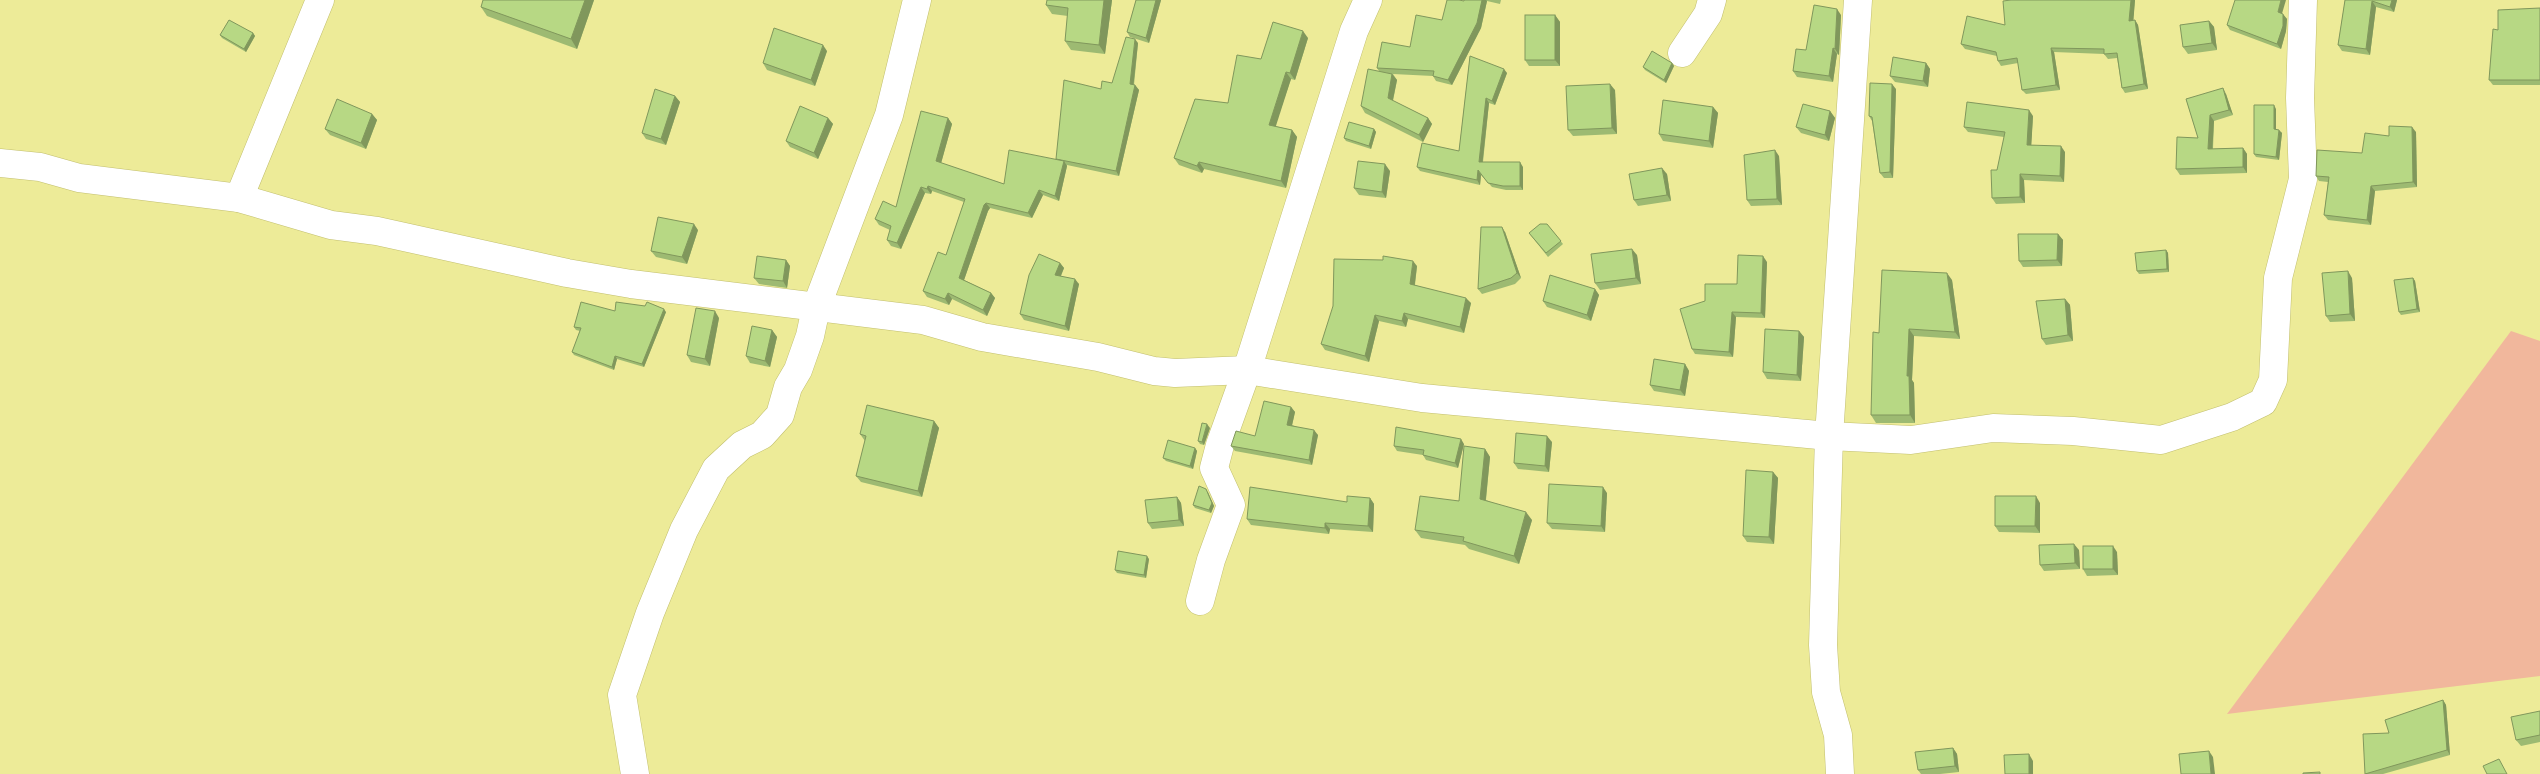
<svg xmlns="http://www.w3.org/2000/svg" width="2540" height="774" viewBox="0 0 2540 774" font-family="'Nunito Sans',sans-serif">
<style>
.green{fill:#f1b79c}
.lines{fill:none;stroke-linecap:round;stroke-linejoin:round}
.minor-casing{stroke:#c2bf6e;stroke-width:29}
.minor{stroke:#fff;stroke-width:28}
.wall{fill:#9dba72}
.shaded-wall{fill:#80975c}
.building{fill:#b7d884;stroke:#80975c}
</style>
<rect width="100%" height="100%" fill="#edeb98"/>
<polygon class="green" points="2511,331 2540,341 2540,676 2227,714"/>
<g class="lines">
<g class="minor-casing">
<g id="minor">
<polyline points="1682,53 1708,14 1712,0"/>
<polyline points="0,163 40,167 79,178 239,198 331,225 377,231 567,273 631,284 923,320 982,337 1098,357 1154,371 1175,373 1247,370 1422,398 1829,436 1858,0"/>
<polyline points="239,198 320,0"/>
<polyline points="1200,601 1211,560 1231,505 1214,468 1220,445 1247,370 1354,31 1368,0"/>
<polyline points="635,774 622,695 650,613 684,530 716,469 742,445 762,435 780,415 788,387 798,370 810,336 816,308 889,115 917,0"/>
<polyline points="1840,774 1838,735 1826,692 1823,645 1829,436 1911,440 1993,428 2073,431 2161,440 2232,417 2263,402 2273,380 2278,278 2303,179 2300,98 2303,0"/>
</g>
</g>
<use href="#minor" class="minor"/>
</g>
<g class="wall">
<polygon points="594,0 577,49 487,16 481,7"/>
<polygon points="1112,0 1105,54 1071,50 1065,41 1068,16 1052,14 1046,5"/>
<polygon points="1136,0 1161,0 1149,43 1130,37 1127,32"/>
<polygon points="1464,0 1501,0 1500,4 1487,1 1481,28 1452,85 1436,81 1433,76 1393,74 1397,80 1393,101 1428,118 1432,124 1423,142 1365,113 1361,106 1379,71 1377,68 1410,47 1464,1"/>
<polygon points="2135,0 2133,20 2135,20 2138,25 2148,89 2125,93 2122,88 2117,58 2108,59 2104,54 2054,52 2060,90 2026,94 2022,90 2018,63 2001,66 1998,61 1997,56 1965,49 1961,44 2005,25"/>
<polygon points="2345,0 2397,0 2394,12 2376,7 2370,55 2342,51 2338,45"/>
<polygon points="2540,8 2540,85 2493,85 2489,80 2498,30"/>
<polygon points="2282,14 2287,19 2286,31 2281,49 2230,30 2227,25"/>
<polygon points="1555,15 1560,22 1560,66 1529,66 1525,60"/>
<polygon points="1841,15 1839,55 1837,54 1833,82 1797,77 1793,71 1806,50"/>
<polygon points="2209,21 2214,27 2217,50 2188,54 2183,47"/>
<polygon points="253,33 255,36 246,52 222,38 220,35"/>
<polygon points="1308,38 1295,80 1291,79 1275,126 1292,130 1297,137 1286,188 1204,169 1202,173 1179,165 1174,158 1228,103 1261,59"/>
<polygon points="1138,43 1134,85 1135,85 1139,90 1119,176 1067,165 1067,166 1059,201 1043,195 1032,218 990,208 988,211 964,280 991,293 995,298 987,316 952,299 949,305 927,297 923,291 946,255 964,202 932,191 931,194 925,193 901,249 891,246 887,240 890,230 879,225 875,219 896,207 948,118 952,124 941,163 1004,184 1056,159 1112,83"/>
<polygon points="827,51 815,86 767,70 763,63"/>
<polygon points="1470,56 1507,73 1495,105 1489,103 1483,162 1523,167 1523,190 1506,190 1492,187 1481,175 1480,185 1420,171 1417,167 1459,151"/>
<polygon points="1672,63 1674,66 1666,83 1645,70 1643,67"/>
<polygon points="1926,63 1930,69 1928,87 1895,82 1890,76"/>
<polygon points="1896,89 1893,178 1884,178 1880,173 1872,121 1869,116"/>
<polygon points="1615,90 1617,134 1573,136 1568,130"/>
<polygon points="2226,94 2233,115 2214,121 2213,149 2243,148 2247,154 2247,173 2180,175 2176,169 2198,138 2186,99"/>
<polygon points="675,96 680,102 666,145 646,139 642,133"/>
<polygon points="1713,107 1718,113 1713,148 1663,141 1659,134"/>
<polygon points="2276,109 2276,129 2282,133 2279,160 2256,157 2254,154"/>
<polygon points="1830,111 1835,118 1829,141 1801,133 1796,127"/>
<polygon points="372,114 377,120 366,149 330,135 325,129"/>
<polygon points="2033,116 2031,145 2065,152 2064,182 2024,180 2025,203 1996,204 1992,198 2004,137 1968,132 1964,127"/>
<polygon points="828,118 833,124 818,159 790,147 786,141"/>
<polygon points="1374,129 1376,132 1371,149 1346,141 1344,138"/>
<polygon points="2416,132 2417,187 2375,191 2371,225 2328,220 2324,215 2328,182 2319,181 2316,176 2362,153 2389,136"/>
<polygon points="1779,156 1782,205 1751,206 1747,200"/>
<polygon points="1390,171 1386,198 1359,195 1354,188"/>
<polygon points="1667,174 1671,201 1638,206 1634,200"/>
<polygon points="1547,224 1563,244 1548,257 1529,233"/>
<polygon points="698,230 687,264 656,257 651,251"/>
<polygon points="1505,232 1521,278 1515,284 1482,294 1478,289"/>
<polygon points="2058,234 2063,240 2062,266 2023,267 2019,261"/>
<polygon points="2166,250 2168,253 2169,272 2139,274 2137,271"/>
<polygon points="1637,255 1641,284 1600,290 1595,283"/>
<polygon points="786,260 790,266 787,288 759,284 754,278"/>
<polygon points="1767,262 1765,318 1736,317 1733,357 1695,354 1692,349 1705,301 1737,284"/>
<polygon points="1060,263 1064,268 1061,276 1079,284 1069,331 1024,320 1020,314"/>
<polygon points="1417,266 1415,285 1471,303 1464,333 1408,319 1406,327 1379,321 1369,362 1325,350 1321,344"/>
<polygon points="2352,278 2355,321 2330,322 2326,316"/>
<polygon points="2413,278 2415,281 2420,312 2401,315 2399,312"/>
<polygon points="1952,280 1960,339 1914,336 1912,380 1914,383 1915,423 1876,423 1871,415 1879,333"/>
<polygon points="1595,289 1599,295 1591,321 1547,307 1543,301"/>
<polygon points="2065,299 2070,305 2073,341 2046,345 2042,339"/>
<polygon points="615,311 666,312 644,367 617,359 614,370 574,355 572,352 580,331 576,330 574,327"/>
<polygon points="719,318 710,366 691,362 687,355"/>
<polygon points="772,330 777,337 770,367 750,363 746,356"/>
<polygon points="1799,331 1804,337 1801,381 1767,379 1763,372"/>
<polygon points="1685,364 1689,371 1685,396 1654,391 1650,385"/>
<polygon points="1291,407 1295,412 1292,425 1318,435 1312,465 1235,451 1231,446 1255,436"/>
<polygon points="934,421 939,428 922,497 861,482 856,476 865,441 860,434"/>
<polygon points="1210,428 1204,445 1200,444 1198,441"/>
<polygon points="1552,442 1549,472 1518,469 1514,463"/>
<polygon points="1464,444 1458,468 1426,460 1423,455 1397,451 1394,446"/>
<polygon points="1195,448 1197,451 1193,469 1166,461 1163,458"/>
<polygon points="1485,449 1490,457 1486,500 1532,520 1519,564 1469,549 1465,545 1421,538 1415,530 1459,501"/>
<polygon points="1773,472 1778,478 1774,544 1747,542 1743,536"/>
<polygon points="1208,492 1214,506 1211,513 1195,508 1193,505"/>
<polygon points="1607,493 1605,532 1552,529 1547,523"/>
<polygon points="1177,497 1181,503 1184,526 1152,529 1148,523"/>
<polygon points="1370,498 1374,504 1373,532 1330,529 1329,534 1251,525 1247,519"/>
<polygon points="2040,503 2040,533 1999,532 1995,526"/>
<polygon points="2079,550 2080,569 2044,571 2040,565"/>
<polygon points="2117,552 2118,575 2087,576 2083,569"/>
<polygon points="1149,559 1146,578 1117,573 1115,570"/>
<polygon points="2443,700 2446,705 2450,755 2383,774 2365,774 2389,733"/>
<polygon points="2540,711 2540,742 2521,746 2516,740"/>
<polygon points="1953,748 1957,754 1959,772 1940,774 1921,774 1918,770"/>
</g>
<g class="shaded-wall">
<polygon points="585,0 594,0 577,49 571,39"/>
<polygon points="1104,0 1112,0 1105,54 1099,45"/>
<polygon points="1156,0 1161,0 1149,43 1146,38"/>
<polygon points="1482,0 1486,0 1487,1 1481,28 1452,85 1448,80"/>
<polygon points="2131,0 2135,0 2133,26 2129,21"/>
<polygon points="2281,0 2286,0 2281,17 2278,12"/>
<polygon points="2392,0 2397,0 2394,12 2390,7"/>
<polygon points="2372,1 2376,7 2370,55 2366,49"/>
<polygon points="1837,9 1841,15 1839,55 1835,49"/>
<polygon points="2283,14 2287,19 2286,31 2281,49 2277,44"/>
<polygon points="1555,15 1560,22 1560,66 1555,60"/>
<polygon points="2135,20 2138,25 2148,89 2144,84"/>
<polygon points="2209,21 2214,27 2217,50 2212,43"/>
<polygon points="1303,31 1308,38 1295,80 1290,73"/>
<polygon points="253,33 255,36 246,52 244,49"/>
<polygon points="1135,39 1138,43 1133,89 1130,84"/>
<polygon points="823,45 827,51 815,86 811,80"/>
<polygon points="1833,48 1837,54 1833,82 1829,76"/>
<polygon points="2051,48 2054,52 2060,90 2056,85"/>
<polygon points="1672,63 1674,66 1666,83 1664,80"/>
<polygon points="1926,63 1930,69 1928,87 1923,81"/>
<polygon points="1504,69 1507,73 1495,105 1492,101"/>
<polygon points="1286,72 1291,79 1274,132 1269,125"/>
<polygon points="1392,74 1397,80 1392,104 1388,98"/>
<polygon points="1610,84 1615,90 1617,134 1612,128"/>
<polygon points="1892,84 1896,89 1893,178 1890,172"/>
<polygon points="1135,85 1139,90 1119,176 1116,171"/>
<polygon points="2223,88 2226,94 2233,115 2229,110"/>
<polygon points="675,96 680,102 666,145 661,139"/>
<polygon points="1486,98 1489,103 1482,167 1479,162"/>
<polygon points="2274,105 2276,109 2276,132 2274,129"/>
<polygon points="1713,107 1718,113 1713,148 1709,141"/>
<polygon points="2029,110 2033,116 2031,151 2027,145"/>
<polygon points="1830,111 1835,118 1829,141 1825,135"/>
<polygon points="372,114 377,120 366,149 361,143"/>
<polygon points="2210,115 2214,121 2212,155 2208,149"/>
<polygon points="828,118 833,124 818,159 814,153"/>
<polygon points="948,118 952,124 940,167 936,161"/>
<polygon points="1428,118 1432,124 1423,142 1419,135"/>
<polygon points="2412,127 2416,132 2417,187 2413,182"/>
<polygon points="1374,129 1376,132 1371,149 1369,146"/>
<polygon points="1292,130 1297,137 1286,188 1281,181"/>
<polygon points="2279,130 2282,133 2279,160 2276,157"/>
<polygon points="2061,146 2065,152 2064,182 2060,176"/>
<polygon points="2243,148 2247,154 2247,173 2243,167"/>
<polygon points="1775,150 1779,156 1782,205 1777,199"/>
<polygon points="1064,161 1067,166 1059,201 1055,196"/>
<polygon points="1199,162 1204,169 1202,173 1197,166"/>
<polygon points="1520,162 1523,167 1523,190 1520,186"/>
<polygon points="1385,164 1390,171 1386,198 1382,192"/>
<polygon points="1662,168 1667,174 1671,201 1667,195"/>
<polygon points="1478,170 1481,175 1480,185 1477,180"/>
<polygon points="2020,174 2024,180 2025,203 2020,197"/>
<polygon points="928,186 932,191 931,194 927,189"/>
<polygon points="2371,186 2375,191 2371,225 2367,220"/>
<polygon points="921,187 925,193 901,249 897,243"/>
<polygon points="1039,190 1043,195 1032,218 1028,213"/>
<polygon points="986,203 990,208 988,211 963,283 959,278 984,205"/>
<polygon points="694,224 698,230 687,264 682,257"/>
<polygon points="1502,227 1505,232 1521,278 1517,273"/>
<polygon points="2058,234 2063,240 2062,266 2057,260"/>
<polygon points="1632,249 1637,255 1641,284 1636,278"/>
<polygon points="2166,250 2168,253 2169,272 2167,269"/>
<polygon points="1763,256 1767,262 1765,318 1761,313"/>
<polygon points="786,260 790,266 787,288 783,281"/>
<polygon points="1413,261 1417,266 1414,290 1410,284"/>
<polygon points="1060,263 1064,268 1059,280 1055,275"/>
<polygon points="2348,271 2352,278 2355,321 2350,314"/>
<polygon points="1947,273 1952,280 1960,339 1955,332"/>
<polygon points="2413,278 2415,281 2420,312 2417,309"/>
<polygon points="1075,279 1079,284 1069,331 1065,326"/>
<polygon points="1595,289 1599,295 1591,321 1587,315"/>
<polygon points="948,293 952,299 949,305 945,299"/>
<polygon points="991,293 995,298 987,316 983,310"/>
<polygon points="1466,298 1471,303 1464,333 1460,327"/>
<polygon points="2065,299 2070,305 2073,341 2068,335"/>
<polygon points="664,309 666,312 644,367 642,364"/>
<polygon points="715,311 719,318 710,366 705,359"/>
<polygon points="1732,312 1736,317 1733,357 1729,352"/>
<polygon points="1404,313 1408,319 1406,327 1402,321"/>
<polygon points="1375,315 1379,321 1369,362 1365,356"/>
<polygon points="1909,329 1914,336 1912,380 1914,383 1915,423 1910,415 1907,376"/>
<polygon points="772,330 777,337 770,367 765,361"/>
<polygon points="1799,331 1804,337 1801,381 1797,375"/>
<polygon points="615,356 617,359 614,370 612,367"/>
<polygon points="1685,364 1689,371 1685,396 1680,390"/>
<polygon points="1291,407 1295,412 1291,430 1287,425"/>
<polygon points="934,421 939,428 922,497 918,491"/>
<polygon points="1207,424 1210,428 1204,445 1202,442"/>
<polygon points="1314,430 1318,435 1312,465 1309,460"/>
<polygon points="1547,436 1552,442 1549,472 1545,466"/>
<polygon points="1461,439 1464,444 1458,468 1455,463"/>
<polygon points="1195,448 1197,451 1193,469 1190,466"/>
<polygon points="1485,449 1490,457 1485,507 1480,499"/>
<polygon points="1773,472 1778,478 1774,544 1769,537"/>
<polygon points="1603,487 1607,493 1605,532 1601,526"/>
<polygon points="1206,489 1214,506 1211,513 1209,510"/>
<polygon points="2036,496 2040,503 2040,533 2035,526"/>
<polygon points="1177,497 1181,503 1184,526 1179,520"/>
<polygon points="1370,498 1374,504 1373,532 1368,526"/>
<polygon points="1526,512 1532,520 1519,564 1514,556"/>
<polygon points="1325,523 1330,529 1329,534 1325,528"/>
<polygon points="2074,544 2079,550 2080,569 2075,563"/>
<polygon points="2113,546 2117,552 2118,575 2113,569"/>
<polygon points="1147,556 1149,559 1146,578 1144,575"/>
<polygon points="2443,700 2446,705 2450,755 2447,750"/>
<polygon points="1953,748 1957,754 1959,772 1955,766"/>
<polygon points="2209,751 2213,757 2215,774 2211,774"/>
<polygon points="2029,754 2033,761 2033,774 2029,774"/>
</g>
<g class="building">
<polygon points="483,0 585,0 571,39 481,7"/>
<polygon points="1047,0 1104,0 1099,45 1065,41 1068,8 1046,5"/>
<polygon points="1136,0 1156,0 1146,38 1127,32"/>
<polygon points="1447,0 1459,0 1464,1 1464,0 1482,0 1477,23 1448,80 1433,76 1434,71 1377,68 1382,42 1410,47 1416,15 1442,20"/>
<polygon points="2011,0 2131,0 2129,21 2135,20 2144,84 2122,88 2117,53 2104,54 2104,49 2051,48 2056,85 2022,90 2017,58 1998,61 1996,52 1961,44 1967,16 2005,25 2003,1"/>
<polygon points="2235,0 2281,0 2278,12 2283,14 2283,26 2277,44 2227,25"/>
<polygon points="2345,0 2392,0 2390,7 2372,1 2366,49 2338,45"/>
<polygon points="1814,5 1837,9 1835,49 1833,48 1829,76 1793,71 1796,49 1806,50"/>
<polygon points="2540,8 2540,80 2489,80 2493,29 2498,30 2498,10"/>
<rect x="1525" y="15" width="30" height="45"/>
<polygon points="229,20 253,33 244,49 220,35"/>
<polygon points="2209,21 2212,43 2183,47 2180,25"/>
<polygon points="1273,22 1303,31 1290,73 1286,72 1269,125 1292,130 1281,181 1199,162 1197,166 1174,158 1195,99 1228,103 1237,55 1261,59"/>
<polygon points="774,28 823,45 811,80 763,63"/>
<polygon points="1126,37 1135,39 1130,84 1135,85 1116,171 1056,159 1064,80 1101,89 1102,81 1112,83"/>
<polygon points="1652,51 1672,63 1664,80 1643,67"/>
<polygon points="1470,56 1504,69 1492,101 1486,98 1479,162 1520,162 1520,186 1503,186 1488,183 1478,170 1477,180 1417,167 1422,143 1459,151"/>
<polygon points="1893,57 1926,63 1923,81 1890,76"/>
<polygon points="1368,69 1392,74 1388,98 1428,118 1419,135 1361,106"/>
<polygon points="1870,83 1892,84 1890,172 1880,173 1872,117 1869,116"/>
<polygon points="1610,84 1612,128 1568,130 1566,86"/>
<polygon points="2223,88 2229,110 2210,115 2208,149 2243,148 2243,167 2176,169 2177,137 2198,138 2186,99"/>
<polygon points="655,89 675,96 661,139 642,133"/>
<polygon points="337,99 372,114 361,143 325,129"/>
<polygon points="1663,100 1713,107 1709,141 1659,134"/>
<polygon points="1967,102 2029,110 2027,145 2061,146 2060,176 2020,174 2020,197 1992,198 1991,170 1997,170 2005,132 1964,127"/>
<polygon points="1803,104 1830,111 1825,135 1796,127"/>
<polygon points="2254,105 2274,105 2274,129 2279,130 2276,157 2254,154"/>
<polygon points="800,106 828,118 814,153 786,141"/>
<polygon points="921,111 948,118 936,161 1004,184 1009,150 1064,161 1055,196 1039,190 1028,213 986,203 984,205 959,278 991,293 983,310 948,293 945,299 923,291 938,252 946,255 965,199 928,186 927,189 921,187 897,243 887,240 891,226 875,219 883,201 896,207"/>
<polygon points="1349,122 1374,129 1369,146 1344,138"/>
<polygon points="2389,126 2412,127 2413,182 2371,186 2367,220 2324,215 2329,177 2316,176 2317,150 2362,153 2365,133 2389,136"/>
<polygon points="1775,150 1777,199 1747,200 1744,155"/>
<polygon points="1358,161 1385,164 1382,192 1354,188"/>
<polygon points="1662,168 1667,195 1634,200 1629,174"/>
<polygon points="658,217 694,224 682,257 651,251"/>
<polygon points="1540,224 1547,224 1561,241 1546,253 1529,233"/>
<polygon points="1481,227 1502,227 1517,273 1511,278 1478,289"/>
<polygon points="2018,234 2058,234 2057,260 2019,261"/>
<polygon points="1632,249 1636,278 1595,283 1591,254"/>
<polygon points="2166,250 2167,269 2137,271 2135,253"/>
<polygon points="1039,254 1060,263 1055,275 1075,279 1065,326 1020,314 1029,275"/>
<polygon points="1738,255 1763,256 1761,313 1732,312 1729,352 1692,349 1680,309 1705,301 1705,284 1737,284"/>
<polygon points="757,256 786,260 783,281 754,278"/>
<polygon points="1383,256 1413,261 1410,284 1466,298 1460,327 1404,313 1402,321 1375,315 1365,356 1321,344 1333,306 1334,259 1383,260"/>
<polygon points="1882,270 1947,273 1955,332 1909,329 1907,376 1909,376 1910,415 1871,415 1873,332 1879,333"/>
<polygon points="2348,271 2350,314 2326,316 2322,273"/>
<polygon points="1550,275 1595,289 1587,315 1543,301"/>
<polygon points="2413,278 2417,309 2399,312 2394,280"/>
<polygon points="2065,299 2068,335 2042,339 2036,301"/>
<polygon points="581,302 615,311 616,302 645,306 647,302 664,309 642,364 615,356 612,367 572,352 581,328 574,327"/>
<polygon points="696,308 715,311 705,359 687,355"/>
<polygon points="752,326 772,330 765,361 746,356"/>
<polygon points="1765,329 1799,331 1797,375 1763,372"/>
<polygon points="1654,359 1685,364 1680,390 1650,385"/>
<polygon points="1264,401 1291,407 1287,425 1314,430 1309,460 1231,446 1236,431 1255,436"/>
<polygon points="867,405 934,421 918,491 856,476 866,436 860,434"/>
<polygon points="1202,423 1207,424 1202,442 1198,441"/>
<polygon points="1396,427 1461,439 1455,463 1423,455 1424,450 1394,446"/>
<polygon points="1516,433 1547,436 1545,466 1514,463"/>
<polygon points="1168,440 1195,448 1190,466 1163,458"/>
<polygon points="1464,446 1485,449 1480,499 1526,512 1514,556 1463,541 1464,537 1415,530 1420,496 1459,501"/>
<polygon points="1746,470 1773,472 1769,537 1743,536"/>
<polygon points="1549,484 1603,487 1601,526 1547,523"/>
<polygon points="1199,486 1206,489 1212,503 1209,510 1193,505"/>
<polygon points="1250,487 1347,502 1347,496 1370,498 1368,526 1325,523 1325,528 1247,519"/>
<polygon points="1995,496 2036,496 2035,526 1995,526"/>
<polygon points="1177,497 1179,520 1148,523 1145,500"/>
<polygon points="2074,544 2075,563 2040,565 2039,545"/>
<rect x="2083" y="546" width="30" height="23"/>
<polygon points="1118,551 1147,556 1144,575 1115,570"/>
<polygon points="2443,700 2447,750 2365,774 2363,734 2389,733 2385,720"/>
<polygon points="2540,711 2540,735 2516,740 2511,717"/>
<polygon points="1953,748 1955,766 1918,770 1915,752"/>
<polygon points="2209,751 2211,774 2181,774 2179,754"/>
<polygon points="2029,754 2029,774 2005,774 2004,755"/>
<polygon points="2499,759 2507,774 2487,774 2483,766"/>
<polygon points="2320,772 2320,774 2303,774 2303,773"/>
</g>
</svg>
